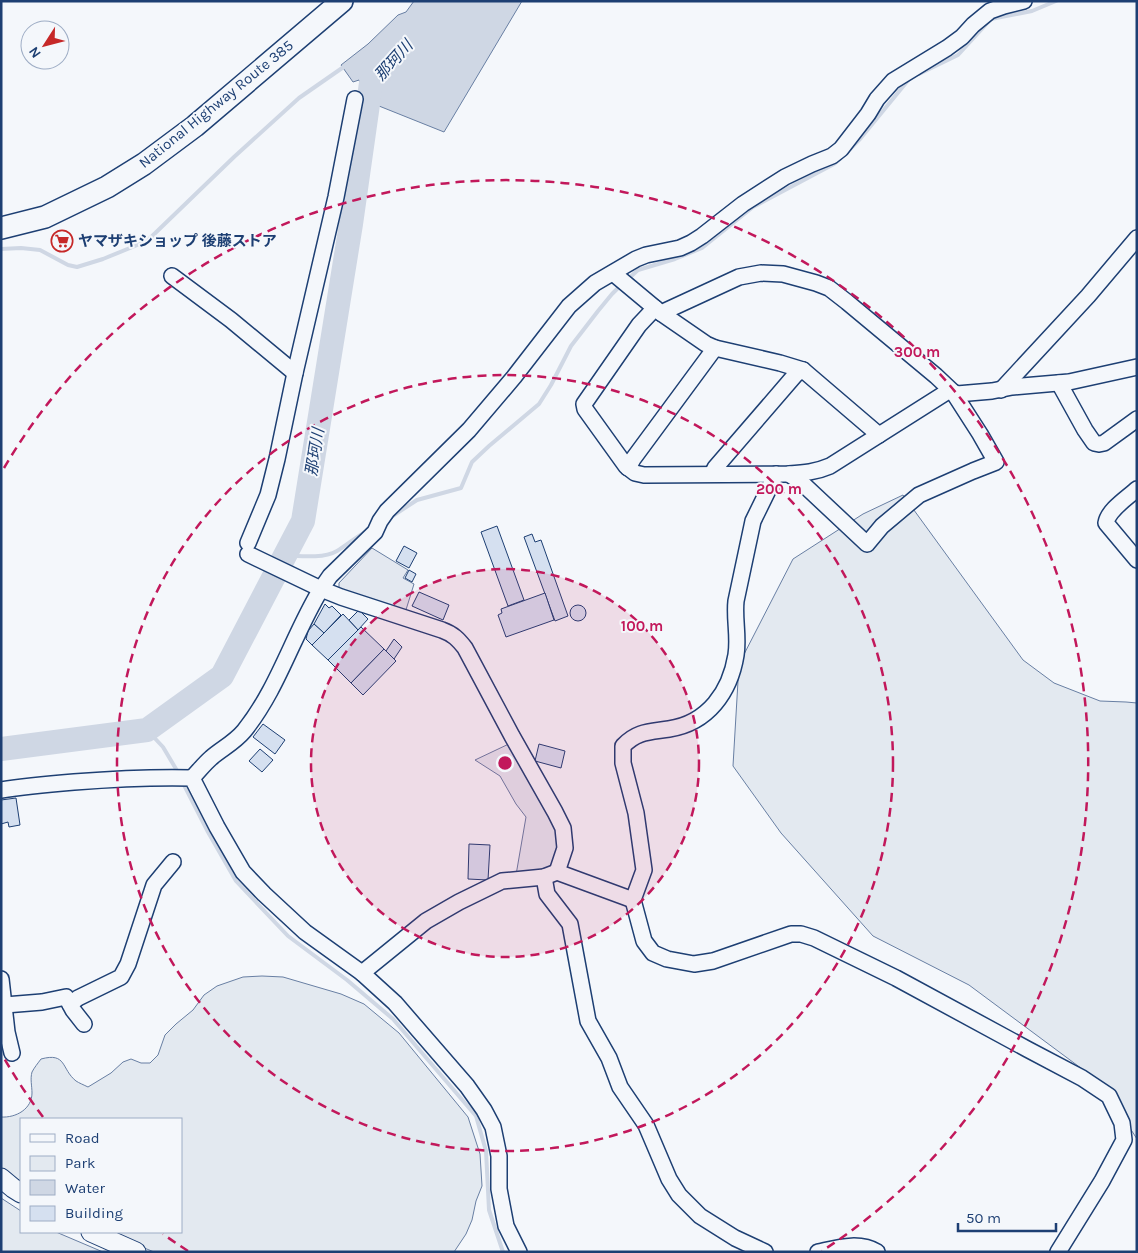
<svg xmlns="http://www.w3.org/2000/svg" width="1138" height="1253" viewBox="0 0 1138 1253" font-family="Karla,'Noto Sans JP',sans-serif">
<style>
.green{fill:#e3e9f0;stroke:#687fa3}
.parking{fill:#e3e8f0;stroke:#687fa3}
.water{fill:#cfd7e4;stroke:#687fa3}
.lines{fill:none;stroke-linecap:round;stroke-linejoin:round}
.stream{stroke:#cfd7e4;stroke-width:4}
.river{stroke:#cfd7e4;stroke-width:24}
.building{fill:#d5e0f0;stroke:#1d3f73}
.minor-casing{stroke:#1d3f73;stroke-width:18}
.major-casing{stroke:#1d3f73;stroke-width:21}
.highway-casing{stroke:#1d3f73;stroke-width:24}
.minor{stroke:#f4f7fb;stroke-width:15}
.major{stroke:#f4f7fb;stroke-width:19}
.highway{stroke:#f4f7fb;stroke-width:21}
.ring{fill:none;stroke:#c2185b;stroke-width:2.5;stroke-dasharray:9 6}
.labels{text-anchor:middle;stroke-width:4;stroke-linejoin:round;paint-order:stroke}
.street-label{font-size:15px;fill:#1d3f73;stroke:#f4f7fb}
.poi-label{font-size:15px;font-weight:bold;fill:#1d3f73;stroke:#f4f7fb;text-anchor:start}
.water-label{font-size:16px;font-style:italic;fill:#1d3f73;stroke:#f4f7fb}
.centre{fill:#c2185b;stroke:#f4f7fb;stroke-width:2.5}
.ring-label{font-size:15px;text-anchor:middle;font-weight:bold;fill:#c2185b;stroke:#f4f7fb;stroke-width:4;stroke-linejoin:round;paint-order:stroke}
</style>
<rect width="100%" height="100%" fill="#f4f7fb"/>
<g class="green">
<polygon points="903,495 1023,660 1054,683 1100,701 1126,702 1137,703 1137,1139 1101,1083 969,985 873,936 781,833 733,766 739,664 793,559 863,514"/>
<path d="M262 976 283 977 341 994 364 1004 399 1033 468 1117 480 1154 482 1186 476 1201 472 1220 466 1234 454 1252H154L106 1232H181V1119H21V1186L1 1170V1117C16 1118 32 1109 32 1093 32 1086 30 1079 32 1072 34 1068 38 1063 41 1059 67 1052 61 1069 76 1081 79 1083 84 1085 88 1087L111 1073 123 1062 131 1059 141 1063H150L158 1055 165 1035 176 1024 193 1010 204 995 217 986 243 977Z"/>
<polygon points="1,1198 21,1211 21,1232 56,1232 103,1252 1,1252"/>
</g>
<g class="parking">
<polygon points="372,548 408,570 403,578 414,584 405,613 341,590 339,587 339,583"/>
<polygon points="513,742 557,827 559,843 550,870 516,875 526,817 516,804 500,776 475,760"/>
</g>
<polygon class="water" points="414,1 522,1 444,132 364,100 365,96 359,80 353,82 341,65 368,44 398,15 406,12"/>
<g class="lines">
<g class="stream">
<polyline points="919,74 958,55 991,19 1032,11 1056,1"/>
<polyline points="850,149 860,139 910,78"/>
<polyline points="1,249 21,248 40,250 68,265 77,267 103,259 147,241 234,157 299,98 345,66"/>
<polyline points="627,280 638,270 675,259 702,248 753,207 834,164 840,159"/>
<polyline points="388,519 417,500 461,488 472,462 489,446 539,404 551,385 571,346 598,311 612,294 621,285"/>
<path d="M286 555C301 556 323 559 337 551 347 545 356 537 367 531"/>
<polyline points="147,730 163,747 179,774"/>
<polyline points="182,781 208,832 236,881 288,936 347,980 393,1019 476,1116 486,1151 489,1210 503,1252"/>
</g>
<polyline class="river" points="1,749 147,730 222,676 303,521 351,224 371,83 381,73"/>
</g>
<g class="building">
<polygon points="497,526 524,600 508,606 481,532"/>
<polygon points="532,534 535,542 541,540 568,616 555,621 524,537"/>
<polygon points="404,546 417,553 409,568 396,561"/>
<polygon points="409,570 416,574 412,582 405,578"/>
<polygon points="419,592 449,605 443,620 412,606"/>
<polygon points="545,593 554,620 506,637 498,615 502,613 501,609"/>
<polygon points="325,604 329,608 332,606 341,615 324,633 314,624"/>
<circle cx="578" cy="613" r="8"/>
<polygon points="359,610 368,619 358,630 349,620"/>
<polygon points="343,614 358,630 328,660 312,645"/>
<polygon points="314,624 324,633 312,645 306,639 308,631"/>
<polygon points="361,627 384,649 351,683 328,660"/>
<polygon points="394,639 402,647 394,659 386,651"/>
<polygon points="384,649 396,661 363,695 351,683"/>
<polygon points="263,724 285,740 275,754 253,737"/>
<polygon points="539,744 565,751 561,768 535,761"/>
<polygon points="260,749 273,760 262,772 249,761"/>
<polygon points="16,798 20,825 9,827 8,822 1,824 1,800"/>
<polygon points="469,844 490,845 488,880 468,879"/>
</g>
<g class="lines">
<g class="minor-casing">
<g id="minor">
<polyline points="613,273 661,313 739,277 761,273 783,274 816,283 829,288 847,302 936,376 953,392 957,394 992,391 1012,387 1069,382 1137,367"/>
<polyline points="172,276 231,320 295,373"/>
<path d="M655 308 639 325 584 404 585 409 626 466 635 473 644 475 789 474C804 473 816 472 830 466L950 390"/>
<polyline points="661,313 706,344 715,348 780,363 803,370 879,435"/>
<polyline points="1059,383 1085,430 1094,443 1099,444 1104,443 1137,419"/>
<polyline points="1001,390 1088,296 1137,238"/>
<polyline points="628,468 633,459 715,348"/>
<polyline points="712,474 715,468 796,374 803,370"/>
<path d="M776 474 753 521 736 601C734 619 739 637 736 655 730 692 708 723 669 729 650 732 637 731 623 746V763L636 813 644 870 633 900 644 941 653 953 667 959 694 964 713 961 791 934H801L814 938 896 978 1027 1049 1082 1078 1109 1096 1122 1123 1124 1140 1102 1181 1058 1252"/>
<polyline points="789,474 802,483 867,544 882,526 919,495 973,471 996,462 980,434 953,392"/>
<path d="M1137 489C1127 498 1108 510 1106 523L1137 560"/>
<polyline points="248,543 268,495 277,459 295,373 336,197 355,99"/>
<polyline points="248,554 321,589 330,576 375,532 380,521 387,511 469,430 514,377 569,306 595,283 636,259 646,255 680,248 691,243 702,236 743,204 785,177 812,164 832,156 841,149 868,114 877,99 893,81 947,48 962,37 973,25 990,11 1004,6 1024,1"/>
<path d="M192 778C198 772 204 764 211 758 221 749 234 743 244 731 278 689 293 635 321 589L341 597 442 630C453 634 458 639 465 648L512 736 555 812 563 828 565 848 557 872"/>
<path d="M1 790C25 786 49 784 74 782 113 779 153 777 192 778L217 827 243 872 264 894 305 932 362 973 395 1003 467 1086 484 1110 493 1127 499 1156V1189L506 1226 519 1252"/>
<polyline points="544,877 547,894 570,924 588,1021 609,1058 620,1087 646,1125 669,1179 679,1195 700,1216 735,1238 765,1252"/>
<polyline points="362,973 426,921 459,902 502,881 544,877 557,872 633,900"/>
<polyline points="1,979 7,1032 12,1053"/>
<polyline points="70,1004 78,998 121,977 128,964 154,885 173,862"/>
<polyline points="5,1005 42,1002 66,997 73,1010 84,1024"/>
<path d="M818 1252C837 1248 859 1241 877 1252"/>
</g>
</g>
<g class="major-casing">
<g id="major">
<polyline points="1,1178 13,1188 21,1193"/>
<polyline points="91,1232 136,1252"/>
</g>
</g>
<g class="highway-casing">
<polyline id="highway" points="1,228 45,217 107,187 144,164 195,126 342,1"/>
</g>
<use href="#minor" class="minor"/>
<use href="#major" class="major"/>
<use href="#highway" class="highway"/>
</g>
<circle cx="505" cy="763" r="194" fill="#c2185b" fill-opacity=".12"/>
<g class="ring">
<circle cx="505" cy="763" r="194"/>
<circle cx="505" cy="763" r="388"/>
<path d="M188 1251A582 582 0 0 1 163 1234M43 1117A582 582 0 0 1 4 1058M4 468A582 582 0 1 1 822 1251"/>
</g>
<defs>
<g id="supermarket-ring" transform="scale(1.125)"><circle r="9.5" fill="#f4f7fb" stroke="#c62828" stroke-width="1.5"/><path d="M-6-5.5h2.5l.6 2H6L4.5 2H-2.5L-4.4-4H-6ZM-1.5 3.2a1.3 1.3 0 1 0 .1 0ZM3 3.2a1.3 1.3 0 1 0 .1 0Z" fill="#c62828"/></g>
</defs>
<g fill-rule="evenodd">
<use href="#supermarket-ring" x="62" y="241"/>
</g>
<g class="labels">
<g class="street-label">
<text transform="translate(216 104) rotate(-39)" y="5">National Highway Route 385</text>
</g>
<g class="poi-label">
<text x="78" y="246">ヤマザキショップ 後藤ストア</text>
</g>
<g class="water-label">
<text transform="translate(393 60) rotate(-48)" y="6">那珂川</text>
<text transform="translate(314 452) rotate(-81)" y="6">那珂川</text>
</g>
</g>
<circle cx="505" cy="763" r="8" class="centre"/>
<g class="ring-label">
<text x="917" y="357">300 m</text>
<text x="779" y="494">200 m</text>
<text x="642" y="631">100 m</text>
</g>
<rect width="1138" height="1253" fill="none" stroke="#1d3f73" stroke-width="5"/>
<rect x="20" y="1118" width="162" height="115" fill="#f4f7fb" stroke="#9eadc5"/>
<rect x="30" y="1134" width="25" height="8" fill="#f4f7fb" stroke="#9eadc5"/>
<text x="65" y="1143" font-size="15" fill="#1d3f73">Road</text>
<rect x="30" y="1156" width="25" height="15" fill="#e3e9f0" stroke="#9eadc5"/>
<text x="65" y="1168" font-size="15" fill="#1d3f73">Park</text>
<rect x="30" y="1180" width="25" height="15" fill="#cfd7e4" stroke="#9eadc5"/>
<text x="65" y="1193" font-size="15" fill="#1d3f73">Water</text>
<rect x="30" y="1206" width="25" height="15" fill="#d5e0f0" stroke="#9eadc5"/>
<text x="65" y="1218" font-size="15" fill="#1d3f73">Building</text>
<g transform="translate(45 45) rotate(234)"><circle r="24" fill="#f4f7fb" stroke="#9eadc5"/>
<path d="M0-4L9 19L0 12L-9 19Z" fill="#c62828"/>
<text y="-8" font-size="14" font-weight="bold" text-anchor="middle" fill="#1d3f73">N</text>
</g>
<path d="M958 1223v8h98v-8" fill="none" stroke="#1d3f73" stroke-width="2.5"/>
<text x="966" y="1223" font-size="15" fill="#1d3f73" stroke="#f4f7fb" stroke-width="4" paint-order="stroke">50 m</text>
</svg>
